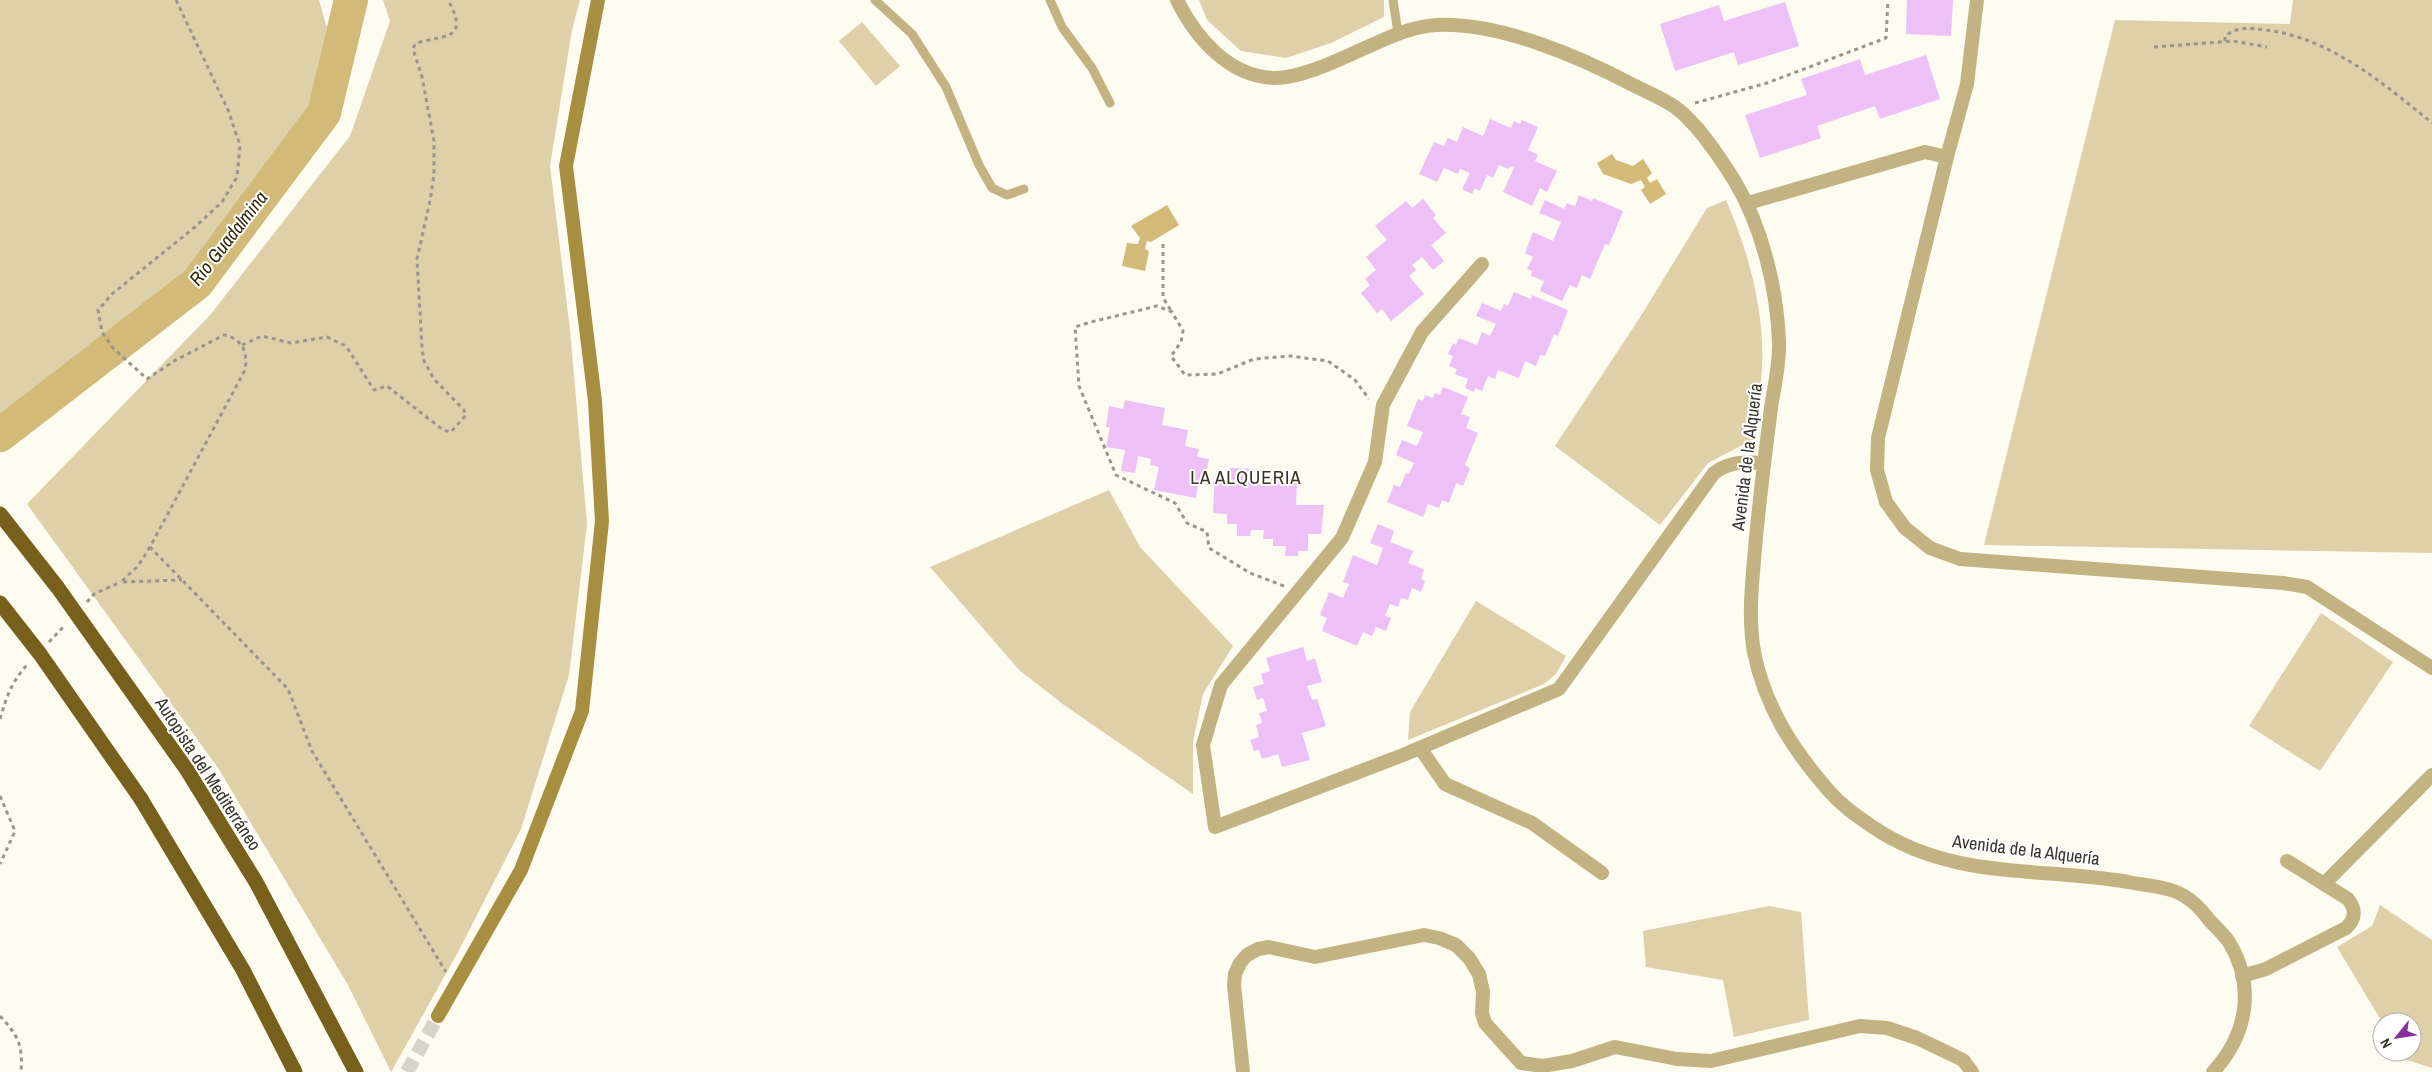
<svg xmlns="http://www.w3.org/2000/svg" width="2432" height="1072" viewBox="0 0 2432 1072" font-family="'Archivo Narrow',sans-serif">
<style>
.green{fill:#ded0a9}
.water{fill:#d2bb79}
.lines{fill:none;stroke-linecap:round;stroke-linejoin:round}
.river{stroke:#d2bb79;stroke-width:34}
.building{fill:#edc0f7}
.secondary-tunnel{stroke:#d7d4ca;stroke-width:14;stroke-dasharray:14 7;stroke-linecap:butt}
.path{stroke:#99968d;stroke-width:3;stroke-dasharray:4 4;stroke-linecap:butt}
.service{stroke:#c3b282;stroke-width:9}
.minor{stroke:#c3b282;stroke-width:14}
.secondary{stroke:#a88e41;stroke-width:14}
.motorway{stroke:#76601c;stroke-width:15}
.motorway-bridge{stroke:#76601c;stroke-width:15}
.labels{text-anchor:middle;stroke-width:4;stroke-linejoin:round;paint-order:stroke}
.street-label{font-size:18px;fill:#39362d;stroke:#fff}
.water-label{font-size:19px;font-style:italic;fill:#322809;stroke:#fff}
.neighbourhood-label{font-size:19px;letter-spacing:1px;fill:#3b3421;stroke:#fff}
</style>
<rect width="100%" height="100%" fill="#fefbf1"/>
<g class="green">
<polygon points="0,0 319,0 327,28 306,117 192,269 118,331 0,422"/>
<polygon points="383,0 580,0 572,30 550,166 570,330 587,524 569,675 521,829 458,952 391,1072 348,985 218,768 27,504 211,314 350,136 390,21"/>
<polygon points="1199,0 1384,0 1384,17 1331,43 1286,58 1241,51 1207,20"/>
<polygon points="2293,0 2432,0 2432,553 1984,545 2115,20 2290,24"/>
<polygon points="862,22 900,66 876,86 839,41"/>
<path d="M1726 200C1749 253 1765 312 1762 369 1760 392 1756 416 1754 439L1708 463 1660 525 1555 446 1639 319 1707 208Z"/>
<polygon points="1109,490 1140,547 1233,646 1203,694 1193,741 1193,794 1064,705 1019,670 930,567"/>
<polygon points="1476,601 1566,656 1556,674 1544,684 1408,740 1410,712"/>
<polygon points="2321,613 2393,662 2320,771 2249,726"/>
<polygon points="2380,905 2432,940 2432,1068 2404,1059 2400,1052 2412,1052 2412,1022 2382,1022 2337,947 2372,926"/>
<polygon points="1769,906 1801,912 1809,1020 1734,1037 1723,980 1646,967 1643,931"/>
</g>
<g class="water">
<polygon points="1612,154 1616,160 1633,166 1643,159 1652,173 1647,178 1650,183 1657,179 1666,194 1650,204 1641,190 1645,187 1641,180 1631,184 1603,174 1597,163"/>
<polygon points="1167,205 1179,225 1151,242 1147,241 1145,249 1149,251 1145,271 1122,266 1127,243 1138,244 1140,238 1131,226"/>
</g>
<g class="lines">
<polyline class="river" points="0,435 197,283 324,113 351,0"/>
</g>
<g class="building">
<polygon points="1907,0 1953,0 1951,36 1906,34"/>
<polygon points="1785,2 1799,46 1738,65 1734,52 1675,71 1660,24 1719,5 1724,21"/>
<polygon points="1926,55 1940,99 1880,119 1875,106 1817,126 1821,138 1760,158 1745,115 1807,95 1801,79 1860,59 1865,75"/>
<polygon points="1490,119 1511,128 1514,121 1520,124 1522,120 1538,127 1528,150 1538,155 1535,161 1557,171 1547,192 1540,188 1532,206 1503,192 1514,168 1511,166 1508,169 1499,165 1493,178 1487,175 1480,191 1475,188 1472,194 1462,189 1470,173 1460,169 1458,174 1444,168 1437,182 1419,174 1434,142 1444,146 1448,138 1457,142 1463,127 1483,136"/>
<polygon points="1579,195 1592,201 1593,198 1623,211 1609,245 1605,244 1590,279 1582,275 1577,288 1570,285 1562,301 1540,291 1544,281 1531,276 1532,271 1527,269 1533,257 1525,253 1533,232 1553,241 1561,222 1539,213 1545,200 1564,209 1567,203 1575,206"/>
<polygon points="1423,199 1436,215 1433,218 1446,233 1431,245 1444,261 1433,270 1422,257 1412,265 1416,270 1409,276 1424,294 1391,321 1382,309 1377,313 1361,293 1370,285 1365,279 1376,270 1366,257 1387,240 1375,226 1406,201 1412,208"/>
<polygon points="1514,292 1531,299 1532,295 1568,310 1558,336 1554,334 1545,356 1540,355 1536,366 1525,361 1519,378 1498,370 1495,379 1488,376 1482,391 1475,388 1474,392 1465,388 1468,379 1455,374 1457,369 1449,366 1453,356 1448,354 1453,343 1456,345 1459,338 1477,345 1482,332 1490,336 1496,324 1476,316 1482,303 1501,311 1504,304 1508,306"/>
<polygon points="1443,387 1468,397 1461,414 1470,417 1466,428 1478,433 1465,465 1470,468 1463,486 1456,483 1449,503 1442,500 1439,508 1428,504 1423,517 1387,502 1394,485 1400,487 1406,473 1409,474 1414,463 1396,455 1402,440 1417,446 1423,432 1407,426 1418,399 1423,401 1425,395 1433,398 1435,393 1440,395"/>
<polygon points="1125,400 1165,408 1162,425 1188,430 1185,446 1199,449 1197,457 1209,459 1204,485 1198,484 1196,498 1154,490 1159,467 1150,465 1151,459 1138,456 1135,473 1121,471 1125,450 1106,447 1110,427 1106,427 1109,406 1123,409"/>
<polygon points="1230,468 1254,469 1253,484 1268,485 1269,478 1297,479 1296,505 1324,505 1321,534 1308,534 1308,551 1298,551 1298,556 1285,556 1286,546 1273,546 1273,539 1263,539 1264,530 1251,530 1250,536 1237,536 1237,524 1227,524 1227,514 1213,513 1215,475 1229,476"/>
<polygon points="1378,524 1394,531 1390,542 1413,551 1408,563 1424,569 1421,579 1425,581 1421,592 1412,588 1408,600 1401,598 1398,607 1390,604 1385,616 1391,618 1386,631 1376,627 1372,636 1363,632 1357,646 1322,631 1327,618 1320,615 1329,592 1343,598 1349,584 1343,582 1353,555 1377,565 1383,548 1370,543"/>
<polygon points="1303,647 1307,661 1315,658 1322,682 1307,686 1312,700 1317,699 1326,726 1302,733 1310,760 1282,767 1278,754 1262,759 1259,750 1254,751 1250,740 1259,737 1256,725 1262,723 1259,713 1267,711 1263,698 1257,700 1253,687 1264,684 1261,674 1270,671 1266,658"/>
</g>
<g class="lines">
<polyline class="secondary-tunnel" points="407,1072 438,1016"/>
<g class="path">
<path d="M176 0 228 110 240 145 237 177 222 202 195 227 112 294 98 310 102 332 113 348 147 379 174 361 224 335C243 339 248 353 245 370L150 547 288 689 312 751 446 972"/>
<path d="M2225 41V36C2239 26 2249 28 2265 30 2329 37 2383 83 2432 123"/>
<polyline points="2154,47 2233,41 2267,47"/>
<polyline points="1695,103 1767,83 1886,38 1888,0"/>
<polyline points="1163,244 1163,298 1172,312"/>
<path d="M242 345 262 336 291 343 327 337 346 346 374 390 387 386 443 430 451 432 466 415 464 410 434 379 424 361 422 348 417 259 430 201 434 175V141L422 77 413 49 415 44C440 34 472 43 448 0"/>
<polyline points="150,547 138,566 121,582 182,580"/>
<polyline points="1284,586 1250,573 1209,548 1207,532 1187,523 1175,503 1116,475 1079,386 1075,327 1091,322 1157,306 1172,312 1183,331 1181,342 1171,356 1185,375 1217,374 1254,359 1290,356 1328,361 1355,380 1369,399"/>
<polyline points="87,602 94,594 121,582"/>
<polyline points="49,642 65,625"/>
<path d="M0 719C6 698 12 681 27 665"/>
<polyline points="0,796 15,831 0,864"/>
<path d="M0 1016C18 1036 23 1044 21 1072"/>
</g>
<g class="service">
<polyline points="875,0 912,34 946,87 979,165 992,188 1007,195 1024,189"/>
<polyline points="1050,0 1062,27 1092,68 1110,103"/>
<polyline points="1393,0 1398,33"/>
</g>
<g class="minor">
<path d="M1177 0C1196 38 1229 77 1275 78 1300 78 1334 62 1356 52 1382 41 1407 27 1436 25 1499 22 1578 56 1633 85 1647 92 1662 98 1675 107 1698 124 1719 156 1734 180 1762 226 1777 288 1779 342 1780 364 1774 387 1771 408 1765 455 1759 502 1755 549 1752 584 1748 617 1754 652 1765 707 1793 750 1829 791 1842 806 1857 816 1873 827 1950 880 2040 867 2128 882 2143 885 2160 886 2174 891 2190 897 2200 908 2210 921 2216 927 2224 935 2229 942 2256 987 2247 1035 2213 1072"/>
<polyline points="1947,157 1967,84 1977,0"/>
<polyline points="1748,203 1925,152 1947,157 1878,438 1877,470 1886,502 1905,528 1930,548 1960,559 2283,583 2307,587 2432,668"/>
<path d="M1482 264 1422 332 1383 405 1375 462 1342 538 1221 685 1203 745 1215 827 1403 755 1559 689 1714 473C1730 461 1745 462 1764 463"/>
<polyline points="1420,748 1445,784 1532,823 1602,873"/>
<polyline points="2324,884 2432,775"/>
<path d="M2242 976 2266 969 2346 928C2356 919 2356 909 2348 899L2287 861"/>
<polyline points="1243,1072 1234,985 1235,974 1240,963 1247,955 1258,949 1269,947 1315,957 1424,935 1439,938 1456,945 1469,958 1479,974 1483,992 1482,1013 1485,1023 1521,1063 1543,1066 1572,1061 1615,1047 1677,1059 1711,1061 1860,1026 1887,1028 1917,1038 1963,1060 1972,1072"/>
</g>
<polyline class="secondary" points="438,1016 521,870 582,711 602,521 595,401 566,166 598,0"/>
<g class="motorway">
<polyline points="187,770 256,882 356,1072"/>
<polyline points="141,799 243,970 295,1072"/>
</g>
<g class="motorway-bridge">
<polyline points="0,514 58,588 187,770"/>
<polyline points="0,603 40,654 141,799"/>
</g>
</g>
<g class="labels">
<g class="street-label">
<text transform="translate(1747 457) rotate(-83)" y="6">Avenida de la Alquería</text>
<text transform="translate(208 774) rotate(57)" y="6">Autopista del Mediterráneo</text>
<text transform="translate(2026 850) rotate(7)" y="6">Avenida de la Alquería</text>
</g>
<g class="water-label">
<text transform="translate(228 238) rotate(-52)" y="7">Rio Guadalmina</text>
</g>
<g class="neighbourhood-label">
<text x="1246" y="484">LA ALQUERIA</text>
</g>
</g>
<g transform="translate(2397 1037) rotate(240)"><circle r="24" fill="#ffffff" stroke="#b0afab"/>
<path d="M0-4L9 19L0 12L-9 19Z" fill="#882f9b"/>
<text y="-8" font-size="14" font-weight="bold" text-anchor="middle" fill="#39362d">N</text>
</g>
</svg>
